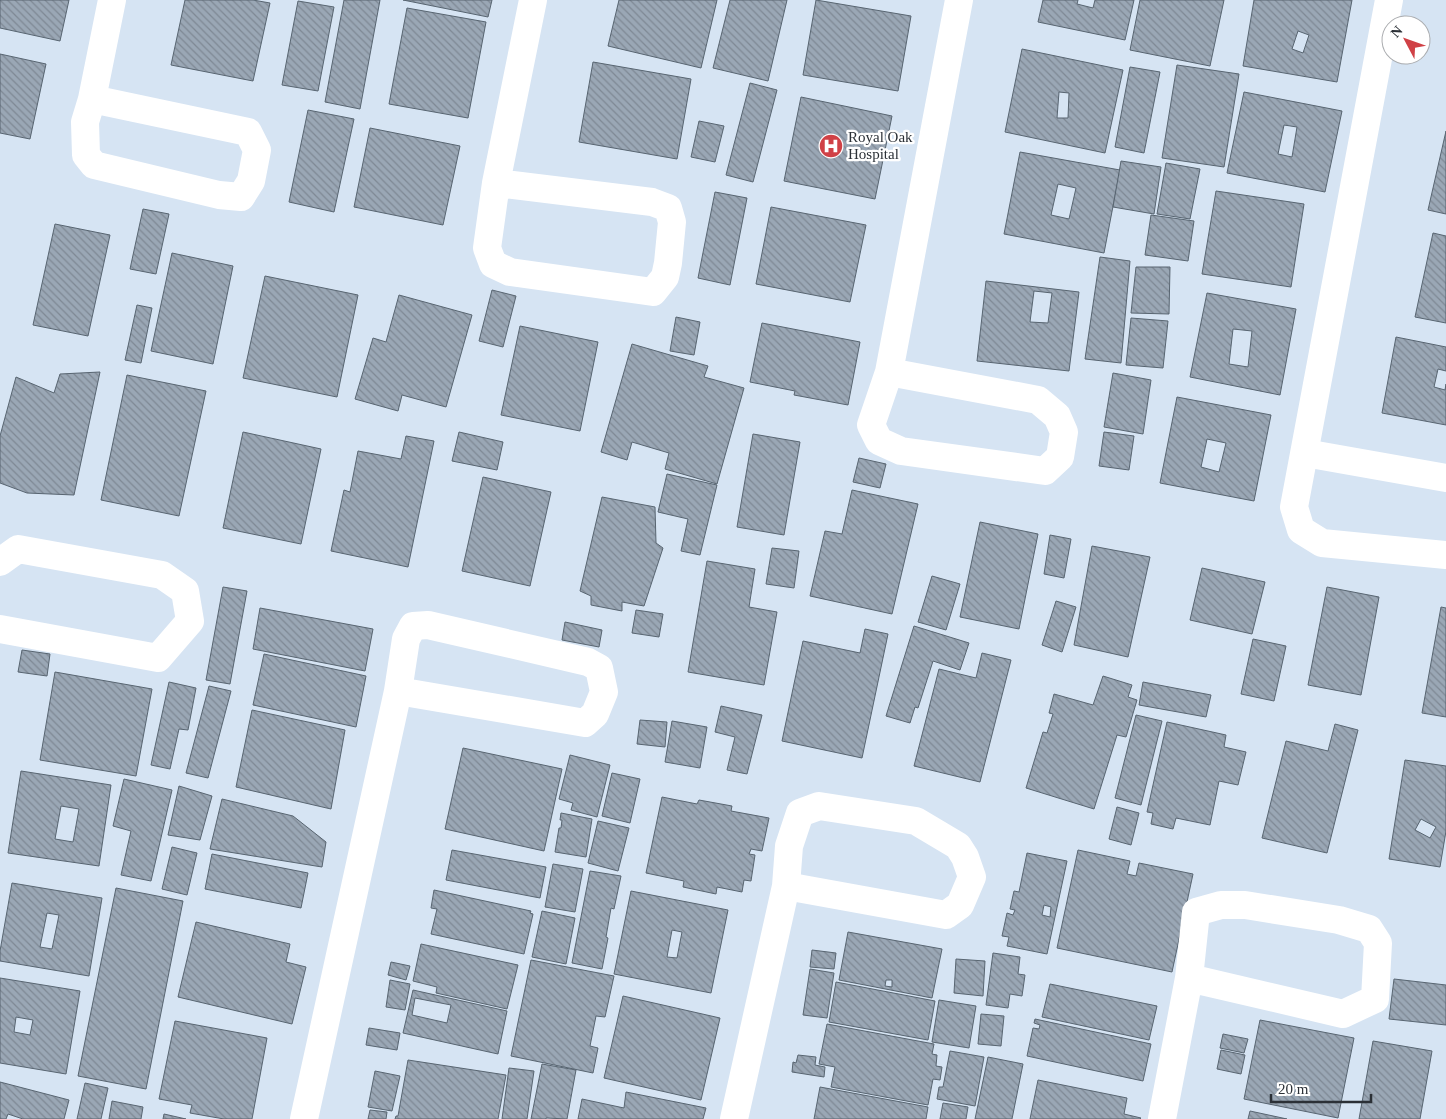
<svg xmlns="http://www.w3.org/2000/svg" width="1446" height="1119" viewBox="0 0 1446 1119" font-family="'Times New Roman',serif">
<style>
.building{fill:url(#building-back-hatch);stroke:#586571;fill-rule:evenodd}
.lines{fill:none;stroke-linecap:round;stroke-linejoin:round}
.minor{stroke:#fff;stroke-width:28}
.labels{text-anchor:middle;stroke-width:4.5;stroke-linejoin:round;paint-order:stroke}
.poi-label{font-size:15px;fill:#2b3036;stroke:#fff;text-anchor:start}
</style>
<defs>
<pattern id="building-back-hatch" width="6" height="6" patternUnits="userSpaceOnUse" patternTransform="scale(1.25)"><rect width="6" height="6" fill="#9aa7b5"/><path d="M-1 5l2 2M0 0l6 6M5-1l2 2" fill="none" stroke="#7e8894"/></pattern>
</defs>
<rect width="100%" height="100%" fill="#d6e4f3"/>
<g class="building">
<polygon points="0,0 69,0 60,41 0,28"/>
<polygon points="185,0 253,0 270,3 253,81 171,65"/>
<polygon points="344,0 380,0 360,109 325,102"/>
<polygon points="403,0 492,0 488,17"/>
<polygon points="619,0 717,0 701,68 608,46"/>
<polygon points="730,0 787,0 768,81 713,68"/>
<polygon points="816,0 911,16 898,91 803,75"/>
<polygon points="1043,0 1078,0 1077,4 1093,8 1095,0 1134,0 1125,40 1038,22"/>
<polygon points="1140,0 1224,0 1210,66 1130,50"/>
<path d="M1254 0H1352L1337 82 1243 66ZM1298 31 1309 35 1303 53 1292 49Z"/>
<polygon points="298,1 334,7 318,91 282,85"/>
<polygon points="407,8 486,22 468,118 389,104"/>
<path d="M1022 49 1123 70 1105 153 1005 132ZM1059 92 1069 93 1068 118H1057Z"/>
<polygon points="0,54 46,64 30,139 0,133"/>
<polygon points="593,62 691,79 677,159 579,142"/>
<polygon points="1177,65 1239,74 1224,167 1162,158"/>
<polygon points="1130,67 1160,72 1144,153 1115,147"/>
<polygon points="750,83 777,90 753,182 726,175"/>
<path d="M1244 92 1342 111 1325 192 1227 173ZM1284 125 1297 127 1292 157 1278 154Z"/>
<polygon points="801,97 892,116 875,199 784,181"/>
<polygon points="308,110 354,119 334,212 289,202"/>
<polygon points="699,121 724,126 715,162 691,157"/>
<polygon points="370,128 460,146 443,225 354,207"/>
<polygon points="1446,131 1446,214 1428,210"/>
<path d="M1020 152 1120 170 1104 253 1004 234ZM1058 184 1076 188 1069 219 1051 215Z"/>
<polygon points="1121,161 1161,167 1154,214 1113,207"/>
<polygon points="1166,163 1200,169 1190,219 1157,214"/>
<polygon points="1216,191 1304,204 1291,287 1202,274"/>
<polygon points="715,192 747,198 730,285 698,278"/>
<polygon points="771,207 866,225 850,302 756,284"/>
<polygon points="143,209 169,214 156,274 130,269"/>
<polygon points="1151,215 1194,221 1188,261 1145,255"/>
<polygon points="55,224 110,235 88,336 33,325"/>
<polygon points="1433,233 1446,236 1446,323 1415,317"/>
<polygon points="172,253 233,266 213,364 151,351"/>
<polygon points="1100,257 1130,261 1121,363 1085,359"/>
<polygon points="1136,267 1170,267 1169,314 1131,313"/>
<polygon points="265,276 358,295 337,397 243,378"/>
<path d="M986 281 1079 292 1069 371 977 361ZM1034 291 1052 293 1048 323 1030 322Z"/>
<polygon points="492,290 516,296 503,347 479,341"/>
<path d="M1207 293 1296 309 1280 395 1190 377ZM1233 329 1252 331 1248 367 1229 364Z"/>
<polygon points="399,295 472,315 446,407 402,395 398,411 355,399 373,338 386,342"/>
<polygon points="137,305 152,308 141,363 125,360"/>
<polygon points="676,317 700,322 694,355 670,351"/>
<polygon points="1131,318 1168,321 1163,368 1126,365"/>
<polygon points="762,323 860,342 848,405 794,395 795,391 750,382"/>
<polygon points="520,326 598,342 580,431 501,415"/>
<polygon points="1396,337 1446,347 1446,371 1438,369 1434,387 1445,390 1446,384 1446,425 1382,413"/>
<polygon points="632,344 708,366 704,377 744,388 717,484 665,469 669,453 632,442 627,460 601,452"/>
<polygon points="100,372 74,495 27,493 0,483 0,436 16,377 54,393 60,374"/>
<polygon points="1113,373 1151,380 1143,434 1104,427"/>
<polygon points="127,375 206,391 179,516 101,500"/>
<path d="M1177 397 1271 415 1254 501 1160 483ZM1207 439 1226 443 1219 472 1201 467Z"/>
<polygon points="243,432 321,449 301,544 223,528"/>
<polygon points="459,432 503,442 497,470 452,461"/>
<polygon points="1104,432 1134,436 1129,470 1099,466"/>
<polygon points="753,434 800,442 784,535 737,527"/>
<polygon points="406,436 434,441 408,567 331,551 344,490 350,492 358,451 401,459"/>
<polygon points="859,458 886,464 880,488 853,482"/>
<polygon points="667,474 717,485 700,555 681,551 688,519 658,512"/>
<polygon points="483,477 551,492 530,586 462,571"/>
<polygon points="852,490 918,504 892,614 810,596 825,531 842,534"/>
<polygon points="602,497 655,507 656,543 663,548 644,606 622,602 622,611 591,605 591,596 580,591"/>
<polygon points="980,522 1038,534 1019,629 960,617"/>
<polygon points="1050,535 1071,539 1064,578 1044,574"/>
<polygon points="1092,546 1150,557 1128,657 1074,645"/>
<polygon points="772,548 799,551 794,588 766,584"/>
<polygon points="707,561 755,569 749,607 777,612 764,685 688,672"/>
<polygon points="1202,568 1265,582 1252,634 1190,620"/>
<polygon points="932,576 960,584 946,630 918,622"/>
<polygon points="223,587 247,591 230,684 206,680"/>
<polygon points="1327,587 1379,597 1361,695 1308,685"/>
<polygon points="1056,601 1076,607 1062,652 1042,645"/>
<polygon points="1441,607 1446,608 1446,717 1422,713"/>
<polygon points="260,608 373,629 365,671 253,649"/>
<polygon points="636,610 663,614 659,637 632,633"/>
<polygon points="565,622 602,630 599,647 562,640"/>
<polygon points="914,626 969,643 960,670 933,661 918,708 915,707 910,723 886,716"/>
<polygon points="865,629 888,634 862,758 782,741 803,641 860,653"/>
<polygon points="1253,639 1286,646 1274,701 1241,694"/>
<polygon points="22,650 50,654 47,676 18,672"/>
<polygon points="982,653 1011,660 980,782 914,766 939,669 976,678"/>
<polygon points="264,654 366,676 356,727 253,705"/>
<polygon points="55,672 152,689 136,776 40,760"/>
<polygon points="1103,676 1132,685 1128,697 1137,700 1126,737 1117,735 1094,809 1026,788 1043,732 1047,733 1053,714 1049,713 1054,694 1093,705"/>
<polygon points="169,682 196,688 188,730 179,729 170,769 151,765"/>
<polygon points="1143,682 1211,695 1206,717 1139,705"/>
<polygon points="209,686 231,691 208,778 186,773"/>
<polygon points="721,706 762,715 747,774 727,770 735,737 715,732"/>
<polygon points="252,710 345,730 331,809 236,787"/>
<polygon points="1136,715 1162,721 1141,805 1115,798"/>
<polygon points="640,720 667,722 665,747 637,744"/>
<polygon points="672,721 707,727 700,768 665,762"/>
<polygon points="1167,722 1226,735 1224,747 1246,752 1238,785 1219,781 1210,825 1176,818 1173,829 1151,824 1153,813 1147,812"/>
<polygon points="1335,724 1358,730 1327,853 1262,838 1286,741 1328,751"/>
<polygon points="463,748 562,769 544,851 445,829"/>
<polygon points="570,755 610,765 597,817 571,810 573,803 559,799"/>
<path d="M1405 760 1446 766V831L1440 867 1389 859ZM1421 819 1436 827 1430 838 1415 830Z"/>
<path d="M21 771 111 785 99 866 8 853ZM61 806 79 809 73 842 55 839Z"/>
<polygon points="612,773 640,779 630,823 602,816"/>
<polygon points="124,779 172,790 151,881 121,875 131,831 113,826"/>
<polygon points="179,786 212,796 200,840 168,835"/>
<polygon points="662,797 697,804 699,800 732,806 731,811 769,818 762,851 751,849 749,854 755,855 751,881 744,880 742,892 717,887 716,894 683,887 684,881 646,873"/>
<polygon points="222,799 293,816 326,842 322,867 210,849"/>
<polygon points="1117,807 1139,813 1131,845 1109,839"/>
<polygon points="561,813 592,819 586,857 555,852 559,828 561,828 562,820 560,820"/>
<polygon points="598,821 629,828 618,871 588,863"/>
<polygon points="172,847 197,853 187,895 162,889"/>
<polygon points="452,850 546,867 540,898 446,880"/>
<polygon points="1078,850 1130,861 1127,874 1136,876 1139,863 1193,874 1172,972 1057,948"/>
<path d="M1027 853 1067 861 1047 954 1007 946 1009 937 1002 936 1007 913 1013 915 1015 910 1010 909 1014 891 1019 892ZM1044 905 1051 907 1050 917 1042 915Z"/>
<polygon points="212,854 308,873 301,908 205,889"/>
<polygon points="553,864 583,869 575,912 545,907"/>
<polygon points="590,871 621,876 614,909 611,908 606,937 608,938 602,969 572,963"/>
<path d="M12 883 102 898 89 976 0 961V951ZM47 913 59 915 52 949 40 947Z"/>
<polygon points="116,888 183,901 146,1089 78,1076"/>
<polygon points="434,890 531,911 530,913 533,914 524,954 431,934 437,909 431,908"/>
<path d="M631 891 728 910 711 993 614 974ZM672 930 682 932 677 958 667 957Z"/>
<polygon points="542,911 575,918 566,964 532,957"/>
<polygon points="196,922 290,944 286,962 306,967 292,1024 178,997"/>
<path d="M848 932 942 949 932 998 839 980ZM886 980H892V987L885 986Z"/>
<polygon points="421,944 518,965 507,1009 436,993 437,987 413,981"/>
<polygon points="812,950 836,953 834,969 810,967"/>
<polygon points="993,953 1020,957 1018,974 1025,975 1022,996 1010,994 1008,1008 986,1005"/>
<polygon points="956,959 985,961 983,996 954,993"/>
<polygon points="531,960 614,976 605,1017 596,1016 590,1046 598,1048 593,1073 511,1056"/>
<polygon points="391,962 410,966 406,980 388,975"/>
<polygon points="810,969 834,973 827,1018 803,1015"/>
<path d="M0 978 80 991 66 1074 0 1063ZM16 1017 33 1020 30 1035 14 1032Z"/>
<polygon points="1394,979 1446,985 1446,1025 1389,1019"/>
<polygon points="390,980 410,984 405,1010 386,1007"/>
<polygon points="836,982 935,1001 928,1040 829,1022"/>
<polygon points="1050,984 1157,1006 1149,1040 1042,1017"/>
<path d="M413 990 507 1011 498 1054 403 1033ZM415 998 451 1005 447 1023 412 1015Z"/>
<polygon points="623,996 720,1018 701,1100 604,1078"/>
<polygon points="939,1000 976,1006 969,1048 932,1042"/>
<polygon points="981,1014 1004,1016 1001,1046 978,1044"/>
<polygon points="1035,1019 1151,1044 1143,1081 1027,1056 1033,1028 1039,1029 1040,1025 1034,1023"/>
<polygon points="1260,1020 1354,1038 1338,1118 1244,1099"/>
<polygon points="175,1021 267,1038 252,1119 224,1119 190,1113 192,1105 159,1099"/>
<polygon points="827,1024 934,1044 932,1054 937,1055 936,1066 942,1067 940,1080 933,1079 928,1105 831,1087 835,1067 819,1064"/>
<polygon points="369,1028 400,1033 397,1050 366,1045"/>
<polygon points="1223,1034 1248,1039 1244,1053 1220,1048"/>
<polygon points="1373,1041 1432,1051 1420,1119 1359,1119"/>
<polygon points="1221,1050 1245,1055 1241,1074 1217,1069"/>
<polygon points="950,1051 984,1057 975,1106 937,1099 939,1087 943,1087"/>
<polygon points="798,1055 816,1057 815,1065 825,1067 824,1077 792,1072 793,1062 796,1063"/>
<polygon points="988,1057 1023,1064 1012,1119 975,1119"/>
<polygon points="408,1060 506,1075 498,1119 395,1119 396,1116 398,1116"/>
<polygon points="542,1064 576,1070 567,1119 546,1118 546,1119 531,1119"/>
<polygon points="509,1068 534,1071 527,1119 502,1119"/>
<polygon points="375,1071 400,1076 392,1111 368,1107"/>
<polygon points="1038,1080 1127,1098 1124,1114 1141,1118 1140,1119 1030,1119"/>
<polygon points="0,1082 69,1100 64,1119 23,1119 8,1114 6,1119 0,1119"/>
<polygon points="85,1083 108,1088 101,1119 77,1119"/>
<polygon points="820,1087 928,1107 926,1119 814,1119"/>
<polygon points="626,1092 706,1108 703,1119 578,1119 582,1099 624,1108"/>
<polygon points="112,1101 143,1107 141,1119 109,1119"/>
<polygon points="943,1103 968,1107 966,1119 940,1119"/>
<polygon points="370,1110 387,1112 386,1119 368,1119"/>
<polygon points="1250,1111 1287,1119 1248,1119"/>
<polygon points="164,1114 186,1119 163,1119"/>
</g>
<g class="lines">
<g class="minor">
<polyline points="1389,0 1294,507 1301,530 1322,543 1446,555"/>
<polyline points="92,99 248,132 257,150 251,181 241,197 219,195 94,165 86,155 85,122 92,99 112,0"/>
<polyline points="496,183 652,202 668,208 672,222 668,263 665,277 653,292 510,272 493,264 487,248 496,183 533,0"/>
<polyline points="889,372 1038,400 1057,416 1064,432 1060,457 1045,471 901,451 879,441 871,425 889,372 959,0"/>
<polyline points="1305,453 1446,478"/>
<polyline points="0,562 18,549 162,575 185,591 190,621 158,658 0,629"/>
<polyline points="304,1119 398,691 406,639 413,626 428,625 588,662 599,668 604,692 595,714 585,723 398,691"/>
<polyline points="734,1119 786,886 789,846 800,813 819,806 916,821 958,846 965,857 972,877 960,905 946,915 786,886"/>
<polyline points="1162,1119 1189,978 1196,912 1221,905 1245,905 1339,920 1369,929 1378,943 1375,999 1343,1014 1189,978"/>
</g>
</g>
<defs>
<g id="hospital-disc" transform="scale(1.25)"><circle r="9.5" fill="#d04146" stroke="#fff"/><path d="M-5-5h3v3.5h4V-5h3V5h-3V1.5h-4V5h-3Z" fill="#fff"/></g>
</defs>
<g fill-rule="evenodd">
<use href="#hospital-disc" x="831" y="146"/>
</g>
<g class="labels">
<g class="poi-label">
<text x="848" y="142">Royal Oak<tspan x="848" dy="17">Hospital</tspan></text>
</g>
</g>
<g transform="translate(1406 40) rotate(311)"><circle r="24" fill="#ffffff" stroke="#aaacaf"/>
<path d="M0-4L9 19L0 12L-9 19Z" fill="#d04146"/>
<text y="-8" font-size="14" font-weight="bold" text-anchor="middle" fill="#2b3036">N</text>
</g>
<path d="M1271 1094v8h100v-8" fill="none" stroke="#2b3036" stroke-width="2.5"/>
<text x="1278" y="1094" font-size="15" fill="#2b3036" stroke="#ffffff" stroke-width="4" paint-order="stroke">20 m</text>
</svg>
